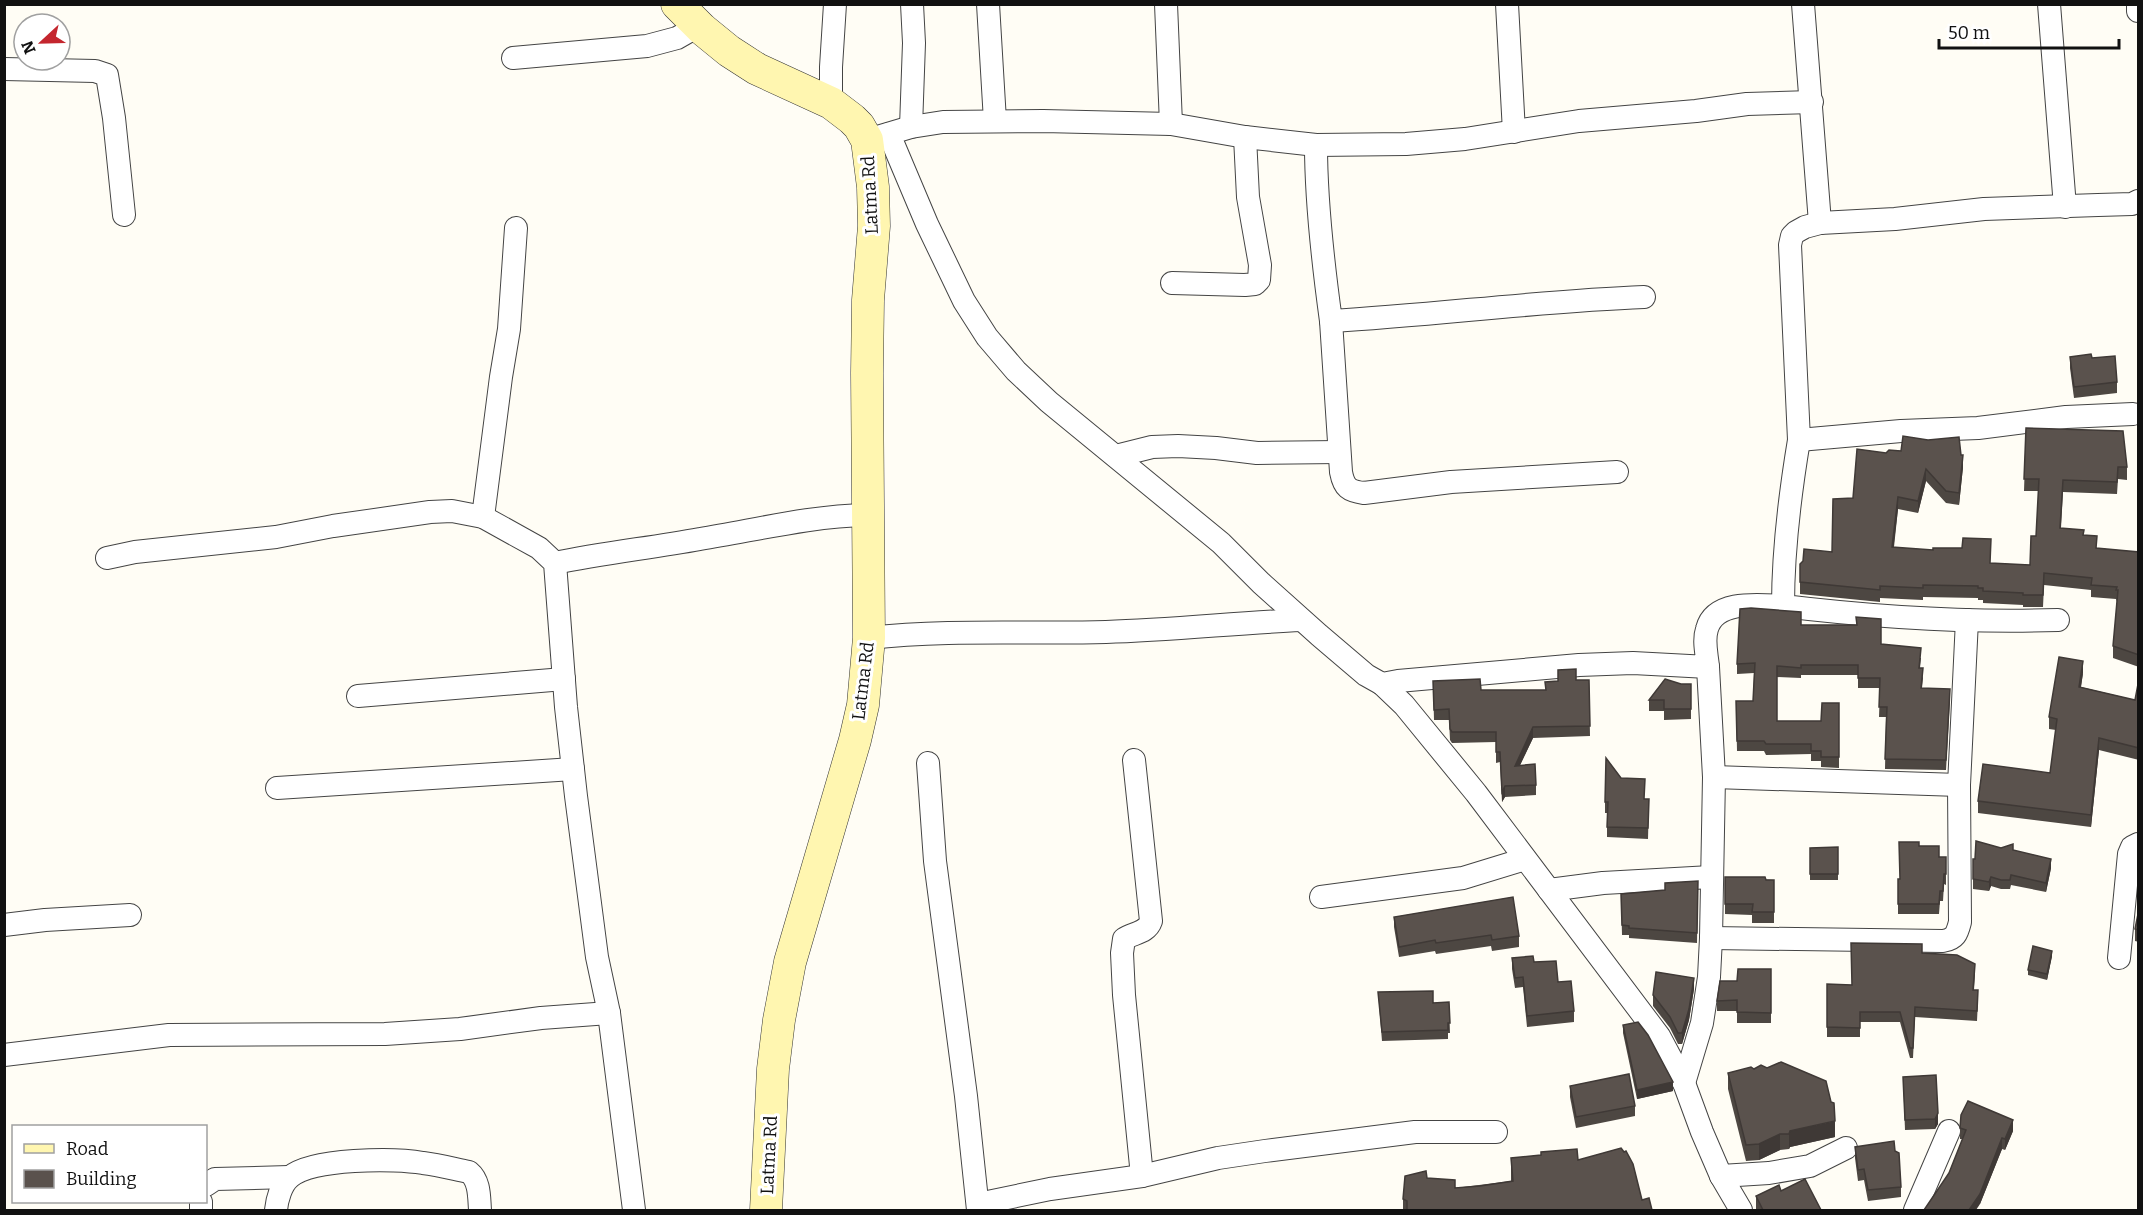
<svg xmlns="http://www.w3.org/2000/svg" width="2143" height="1215" viewBox="0 0 2143 1215" font-family="Bitter,serif">
<style>
.lines{fill:none;stroke-linecap:round;stroke-linejoin:round}
.street-casing{stroke:#444;stroke-width:24}
.secondary-casing{stroke:#333;stroke-width:33}
.street{stroke:#fff;stroke-width:22}
.secondary{stroke:#fff6b0;stroke-width:32}
.wall{fill:#4d4742}
.shaded-wall{fill:#3f3936}
.building{fill:#5a524d;stroke:#3f3936;stroke-width:1.5}
.labels{text-anchor:middle;stroke-width:6;stroke-linejoin:round;paint-order:stroke}
.street-label{font-size:18px;fill:#111;stroke:#fff}
</style>
<rect width="100%" height="100%" fill="#fffdf5"/>
<g class="lines">
<g class="street-casing">
<g id="street">
<polyline points="988,4 995,121"/>
<polyline points="1166,4 1171,124"/>
<polyline points="1507,4 1514,132"/>
<polyline points="1803,4 1820,223"/>
<polyline points="2049,4 2065,207"/>
<polyline points="2138,4 2138,11"/>
<polyline points="513,58 647,46 677,38 698,26"/>
<polyline points="4,69 95,71 107,75 114,118 124,215"/>
<polyline points="831,103 831,67 835,4"/>
<polyline points="911,127 914,43 912,4"/>
<path d="M889 134 927 224 964 301 987 337 1016 371 1049 402 1221 543 1261 583 1319 635 1366 675 1382 684 1398 681 1579 665 1633 663 1708 667C1707 655 1703 641 1707 629 1715 599 1760 605 1783 606"/>
<polyline points="874,138 911,127 943,122 1043,121 1171,124 1245,137 1316,145 1406,144 1465,139 1579,121 1696,111 1747,104 1812,102"/>
<path d="M1316 145C1316 204 1323 263 1331 321 1436 315 1539 301 1644 297"/>
<polyline points="1172,283 1245,285 1255,284 1259,280 1260,265 1248,197 1245,137"/>
<path d="M1331 321 1341 472C1344 488 1349 491 1364 493L1451 482 1617 472"/>
<polyline points="2133,414 2066,417 1978,428 1901,431 1799,440 1790,245 1792,236 1796,232 1805,227 1820,223 1895,219 1984,209 2098,205 2132,204 2138,201"/>
<path d="M1799 440C1790 494 1783 550 1783 606 1874 617 1967 623 2058 620"/>
<polyline points="1116,456 1152,447 1178,446 1216,448 1257,453 1339,452"/>
<polyline points="483,517 501,377 509,329 516,228"/>
<polyline points="107,558 135,552 276,537 333,526 430,512 452,511 483,517 539,548 555,563 566,707 576,796 597,957 609,1013 634,1210"/>
<path d="M555 563C603 553 651 548 700 539 756 530 810 516 867 515"/>
<path d="M869 638C948 629 1027 634 1106 632 1171 630 1236 623 1301 620"/>
<polyline points="1382,684 1404,705 1476,793 1659,1036 1684,1083 1702,1132 1721,1176 1741,1210"/>
<polyline points="358,696 564,679"/>
<path d="M1134 760 1151 921C1147 933 1133 933 1124 939L1122 953 1124 995 1142 1176"/>
<polyline points="928,763 935,861 966,1096 978,1210"/>
<polyline points="1714,777 1959,785"/>
<polyline points="277,788 573,769"/>
<polyline points="1549,890 1603,883 1711,877"/>
<polyline points="1321,897 1463,878 1525,859"/>
<polyline points="4,925 45,920 130,915"/>
<path d="M1711 938 1943 941C1955 939 1957 934 1960 922L1959 785 1967 620"/>
<polyline points="2119,958 2129,854 2132,847 2138,844"/>
<polyline points="4,1055 169,1035 385,1034 460,1029 541,1018 609,1013"/>
<polyline points="1684,1083 1702,1023 1709,977 1711,938 1714,777 1708,667"/>
<polyline points="1721,1176 1769,1173 1810,1166 1846,1148"/>
<polyline points="206,1185 215,1179 289,1177"/>
<polyline points="978,1204 1050,1189 1142,1176 1218,1158 1265,1151 1415,1132 1496,1132"/>
<polyline points="201,1210 201,1202"/>
<path d="M276 1210C277 1200 281 1184 290 1177 312 1158 395 1158 423 1163 439 1165 454 1169 469 1172 480 1181 479 1197 480 1210"/>
<polyline points="1915,1210 1949,1131"/>
</g>
</g>
<g class="secondary-casing">
<polyline id="secondary" points="677,4 702,29 729,51 757,69 831,103 852,119 859,126 867,140 873,187 874,226 868,300 867,373 869,638 863,705 855,740 790,962 779,1020 773,1069 766,1210"/>
</g>
<use href="#street" class="street"/>
<use href="#secondary" class="secondary"/>
</g>
<g class="wall">
<polygon points="2070,357 2117,382 2117,393 2074,398 2070,368"/>
<polygon points="2026,428 2127,467 2127,480 2118,479 2117,494 2063,492 2061,528 2084,535 2097,548 2139,552 2139,667 2113,658 2113,646 2117,602 2116,599 2091,597 2091,590 2044,585 2043,607 2023,607 2023,605 1983,603 1983,600 1978,600 1978,598 1923,597 1923,600 1880,598 1880,602 1800,594 1800,564 1832,552 1853,498 1886,453 1961,455 1963,467 1959,505 1946,503 1926,481 1918,513 1898,509 1894,547 1990,563 2030,565 2036,536 2039,491 2024,491"/>
<polygon points="1801,625 1881,644 1921,658 1920,668 1923,678 1922,688 1950,699 1946,770 1885,769 1886,717 1879,717 1880,688 1858,688 1858,675 1801,675 1801,678 1777,677 1777,721 1821,721 1839,703 1839,768 1821,767 1821,761 1811,761 1811,754 1766,755 1764,751 1737,751 1736,701 1753,701 1754,673 1737,674 1737,664"/>
<polygon points="2083,673 2081,687 2135,700 2139,679 2139,760 2099,750 2091,827 1978,813 1978,801 2050,773 2056,730 2049,729 2049,717"/>
<polygon points="1576,680 1589,680 1590,736 1533,738 1520,765 1536,785 1536,795 1505,797 1502,802 1500,762 1496,763 1496,742 1452,743 1450,740 1449,720 1434,720 1433,681 1481,690 1545,690"/>
<polygon points="1681,684 1691,684 1691,719 1664,720 1664,711 1649,711 1649,700"/>
<polygon points="1621,778 1645,799 1649,799 1648,839 1607,837 1607,813 1605,813 1605,802"/>
<polygon points="1919,846 1939,857 1946,857 1946,885 1944,884 1943,901 1940,901 1939,914 1898,914 1898,879 1900,879"/>
<polygon points="1838,847 1838,880 1810,880 1810,848"/>
<polygon points="2001,848 2013,850 2051,868 2046,892 2011,885 2010,889 2001,889 1991,886 1989,891 1973,889 1973,859 1975,859"/>
<polygon points="1725,877 1774,880 1774,923 1752,923 1752,915 1725,914"/>
<polygon points="1698,881 1697,943 1629,938 1629,935 1622,935 1621,894 1665,890"/>
<polygon points="2139,909 2139,942 2135,941 2135,929"/>
<polygon points="1394,917 1519,936 1519,947 1492,951 1491,946 1436,954 1435,951 1399,957 1394,927"/>
<polygon points="1922,953 1975,974 1974,990 1978,1000 1977,1021 1915,1017 1913,1058 1910,1058 1900,1022 1860,1022 1860,1037 1827,1037 1827,984 1852,985"/>
<polygon points="2052,956 2047,980 2028,975 2028,970"/>
<polygon points="1512,958 1534,962 1558,982 1574,1011 1574,1022 1527,1027 1523,987 1515,988 1512,969"/>
<polygon points="1771,969 1771,1023 1737,1023 1737,1011 1717,1011 1717,1001"/>
<polygon points="1694,989 1689,1020 1682,1044 1678,1044 1670,1028 1653,1006 1653,995"/>
<polygon points="1378,992 1433,1003 1449,1002 1450,1033 1448,1033 1448,1039 1382,1041"/>
<polygon points="1623,1025 1673,1091 1637,1099 1623,1033"/>
<polygon points="1728,1073 1835,1137 1790,1147 1789,1149 1780,1150 1759,1160 1746,1161 1728,1089"/>
<polygon points="1936,1075 1938,1124 1935,1129 1905,1130 1903,1077"/>
<polygon points="1570,1086 1635,1106 1635,1116 1576,1128 1570,1097"/>
<polygon points="1960,1128 2013,1131 2005,1150 2002,1149 1980,1204 1963,1139 1960,1139"/>
<polygon points="1855,1147 1895,1151 1901,1187 1901,1197 1868,1201 1864,1180 1858,1181 1855,1158"/>
<polygon points="1511,1158 1578,1160 1642,1200 1652,1210 1403,1210 1403,1199 1427,1178 1455,1188 1511,1181"/>
<polygon points="1781,1191 1821,1210 1757,1210 1756,1209 1756,1196"/>
</g>
<g class="shaded-wall">
<polygon points="1963,455 1963,467 1959,505 1959,493"/>
<polygon points="1926,469 1926,481 1918,513 1918,501"/>
<polygon points="1898,497 1898,509 1892,559 1892,547"/>
<polygon points="2083,661 2083,673 2079,699 2079,687"/>
<polygon points="1533,727 1533,738 1515,776 1515,766"/>
<polygon points="2099,738 2099,750 2091,827 2091,815"/>
<polygon points="1505,786 1505,797 1502,802 1502,792"/>
<polygon points="2051,859 2051,868 2046,892 2046,883"/>
<polygon points="1991,877 1991,886 1989,891 1989,882"/>
<polygon points="2052,951 2052,956 2047,980 2047,974"/>
<polygon points="1694,978 1694,989 1689,1020 1682,1044 1682,1033"/>
<polygon points="1673,1082 1673,1091 1637,1099 1637,1090"/>
<polygon points="1938,1113 1938,1124 1935,1129 1935,1119"/>
<polygon points="2013,1120 2013,1131 2005,1150 2005,1139"/>
<polygon points="1835,1121 1835,1137 1790,1147 1789,1149 1789,1134 1790,1131"/>
<polygon points="1780,1134 1780,1150 1759,1160 1759,1144"/>
<polygon points="2002,1138 2002,1149 1980,1204 1976,1210 1969,1210"/>
</g>
<g class="building">
<polygon points="2091,354 2092,358 2115,356 2117,382 2074,387 2070,357"/>
<polygon points="2026,428 2123,431 2127,467 2118,467 2117,482 2063,480 2060,528 2084,530 2083,535 2097,536 2096,548 2139,552 2139,655 2113,646 2118,590 2116,590 2117,587 2091,585 2092,578 2044,573 2043,595 2023,595 2023,593 1983,591 1983,588 1978,588 1978,586 1923,585 1923,588 1880,586 1880,590 1800,582 1800,564 1803,561 1804,549 1832,552 1833,499 1853,498 1857,449 1886,453 1889,450 1901,451 1903,436 1928,440 1959,437 1961,455 1963,455 1959,493 1946,491 1926,469 1918,501 1898,497 1892,547 1933,550 1933,548 1962,548 1963,538 1991,539 1990,563 2030,565 2031,536 2036,536 2039,479 2024,479"/>
<polygon points="1751,608 1801,612 1801,625 1857,625 1856,617 1881,619 1881,644 1921,648 1919,668 1923,668 1921,688 1950,689 1946,760 1885,759 1887,707 1879,707 1880,678 1858,678 1858,665 1801,665 1801,668 1777,666 1777,721 1821,721 1822,703 1839,703 1839,757 1821,757 1821,751 1811,751 1811,744 1766,744 1764,741 1737,741 1736,701 1753,701 1755,663 1737,664 1740,609"/>
<polygon points="2059,657 2083,661 2079,687 2135,700 2139,679 2139,748 2099,738 2091,815 1978,801 1983,764 2050,773 2057,719 2049,717"/>
<polygon points="1576,669 1576,680 1589,680 1590,726 1533,727 1515,766 1535,764 1536,785 1505,786 1502,792 1500,752 1496,752 1496,732 1452,732 1450,729 1449,709 1434,710 1433,681 1480,679 1481,690 1546,690 1545,682 1558,681 1558,670"/>
<polygon points="1665,679 1681,684 1691,684 1691,709 1664,709 1664,700 1649,700"/>
<polygon points="1606,758 1621,778 1645,779 1644,799 1649,799 1648,828 1607,827 1608,802 1605,802"/>
<polygon points="1976,841 2001,848 2013,844 2013,850 2051,859 2046,883 2011,875 2010,880 2001,880 1991,877 1989,882 1973,879 1973,859 1975,859"/>
<polygon points="1899,842 1919,842 1919,846 1939,846 1939,857 1946,857 1946,874 1944,874 1943,891 1940,891 1939,904 1898,904 1898,879 1900,879"/>
<polygon points="1838,847 1838,874 1810,874 1810,848"/>
<polygon points="1725,877 1765,877 1766,880 1774,880 1774,912 1752,912 1753,904 1725,904"/>
<polygon points="1698,881 1697,933 1629,928 1629,926 1622,925 1621,894 1665,890 1665,883"/>
<polygon points="1513,897 1519,936 1492,940 1491,935 1436,943 1435,940 1399,947 1394,917"/>
<polygon points="2139,909 2139,930 2135,929"/>
<polygon points="1851,943 1922,944 1922,953 1957,955 1975,964 1973,990 1978,990 1977,1011 1915,1007 1913,1048 1910,1048 1900,1012 1860,1012 1860,1028 1827,1027 1827,984 1852,985"/>
<polygon points="2033,946 2052,951 2047,974 2028,970"/>
<polygon points="1533,956 1534,962 1556,961 1558,982 1571,981 1574,1011 1527,1016 1523,977 1515,978 1512,958"/>
<polygon points="1738,969 1771,969 1771,1013 1737,1012 1737,1000 1717,1001 1720,981 1737,981"/>
<polygon points="1656,972 1694,978 1689,1009 1682,1033 1678,1033 1670,1017 1653,995"/>
<polygon points="1433,991 1433,1003 1449,1002 1450,1023 1448,1023 1448,1030 1382,1032 1378,992"/>
<polygon points="1638,1022 1648,1035 1673,1082 1637,1090 1623,1025"/>
<polygon points="1781,1062 1826,1081 1831,1102 1834,1103 1835,1121 1790,1131 1789,1134 1780,1134 1759,1144 1746,1145 1728,1073 1751,1067 1754,1069 1761,1065 1767,1068"/>
<polygon points="1629,1074 1635,1106 1576,1117 1570,1086"/>
<polygon points="1936,1075 1938,1113 1935,1119 1905,1120 1903,1077"/>
<polygon points="1968,1101 2013,1120 2005,1139 2002,1138 1980,1194 1969,1210 1924,1210 1949,1173 1966,1130 1960,1128 1961,1115"/>
<polygon points="1894,1141 1895,1151 1899,1153 1901,1187 1868,1190 1864,1169 1858,1170 1855,1147"/>
<polygon points="1621,1148 1624,1152 1626,1151 1633,1164 1642,1200 1649,1198 1652,1210 1407,1210 1407,1201 1403,1199 1405,1176 1426,1171 1427,1178 1455,1180 1455,1188 1480,1186 1513,1181 1511,1158 1541,1155 1541,1152 1577,1149 1578,1160"/>
<polygon points="1805,1179 1821,1210 1763,1210 1756,1196 1779,1185 1781,1191"/>
</g>
<g class="labels">
<g class="street-label">
<text transform="translate(870 195) rotate(-93)" y="6">Latma Rd</text>
<text transform="translate(863 681) rotate(-83)" y="6">Latma Rd</text>
<text transform="translate(769 1155) rotate(-87)" y="6">Latma Rd</text>
</g>
</g>
<rect width="2143" height="1215" fill="none" stroke="#111111" stroke-width="12"/>
<rect x="12" y="1125" width="195" height="78" fill="#ffffff" stroke="#a0a0a0" stroke-width="1.5"/>
<rect x="24" y="1144" width="30" height="9" fill="#fff6b0" stroke="#a0a0a0" stroke-width="1.5"/>
<text x="66" y="1155" font-size="18" fill="#111111">Road</text>
<rect x="24" y="1170" width="30" height="18" fill="#5a524d" stroke="#a0a0a0" stroke-width="1.5"/>
<text x="66" y="1185" font-size="18" fill="#111111">Building</text>
<g transform="translate(42 42) rotate(248)"><circle r="28" fill="#ffffff" stroke="#a0a0a0" stroke-width="1.5"/>
<path d="M0-4.5L10 22L0 15L-10 22Z" fill="#c4262e"/>
<text y="-9" font-size="16" font-weight="bold" text-anchor="middle" fill="#111111">N</text>
</g>
<path d="M1939 39v9h180v-9" fill="none" stroke="#111111" stroke-width="3"/>
<text x="1948" y="39" font-size="18" fill="#111111" stroke="#ffffff" stroke-width="4.5" paint-order="stroke">50 m</text>
</svg>
